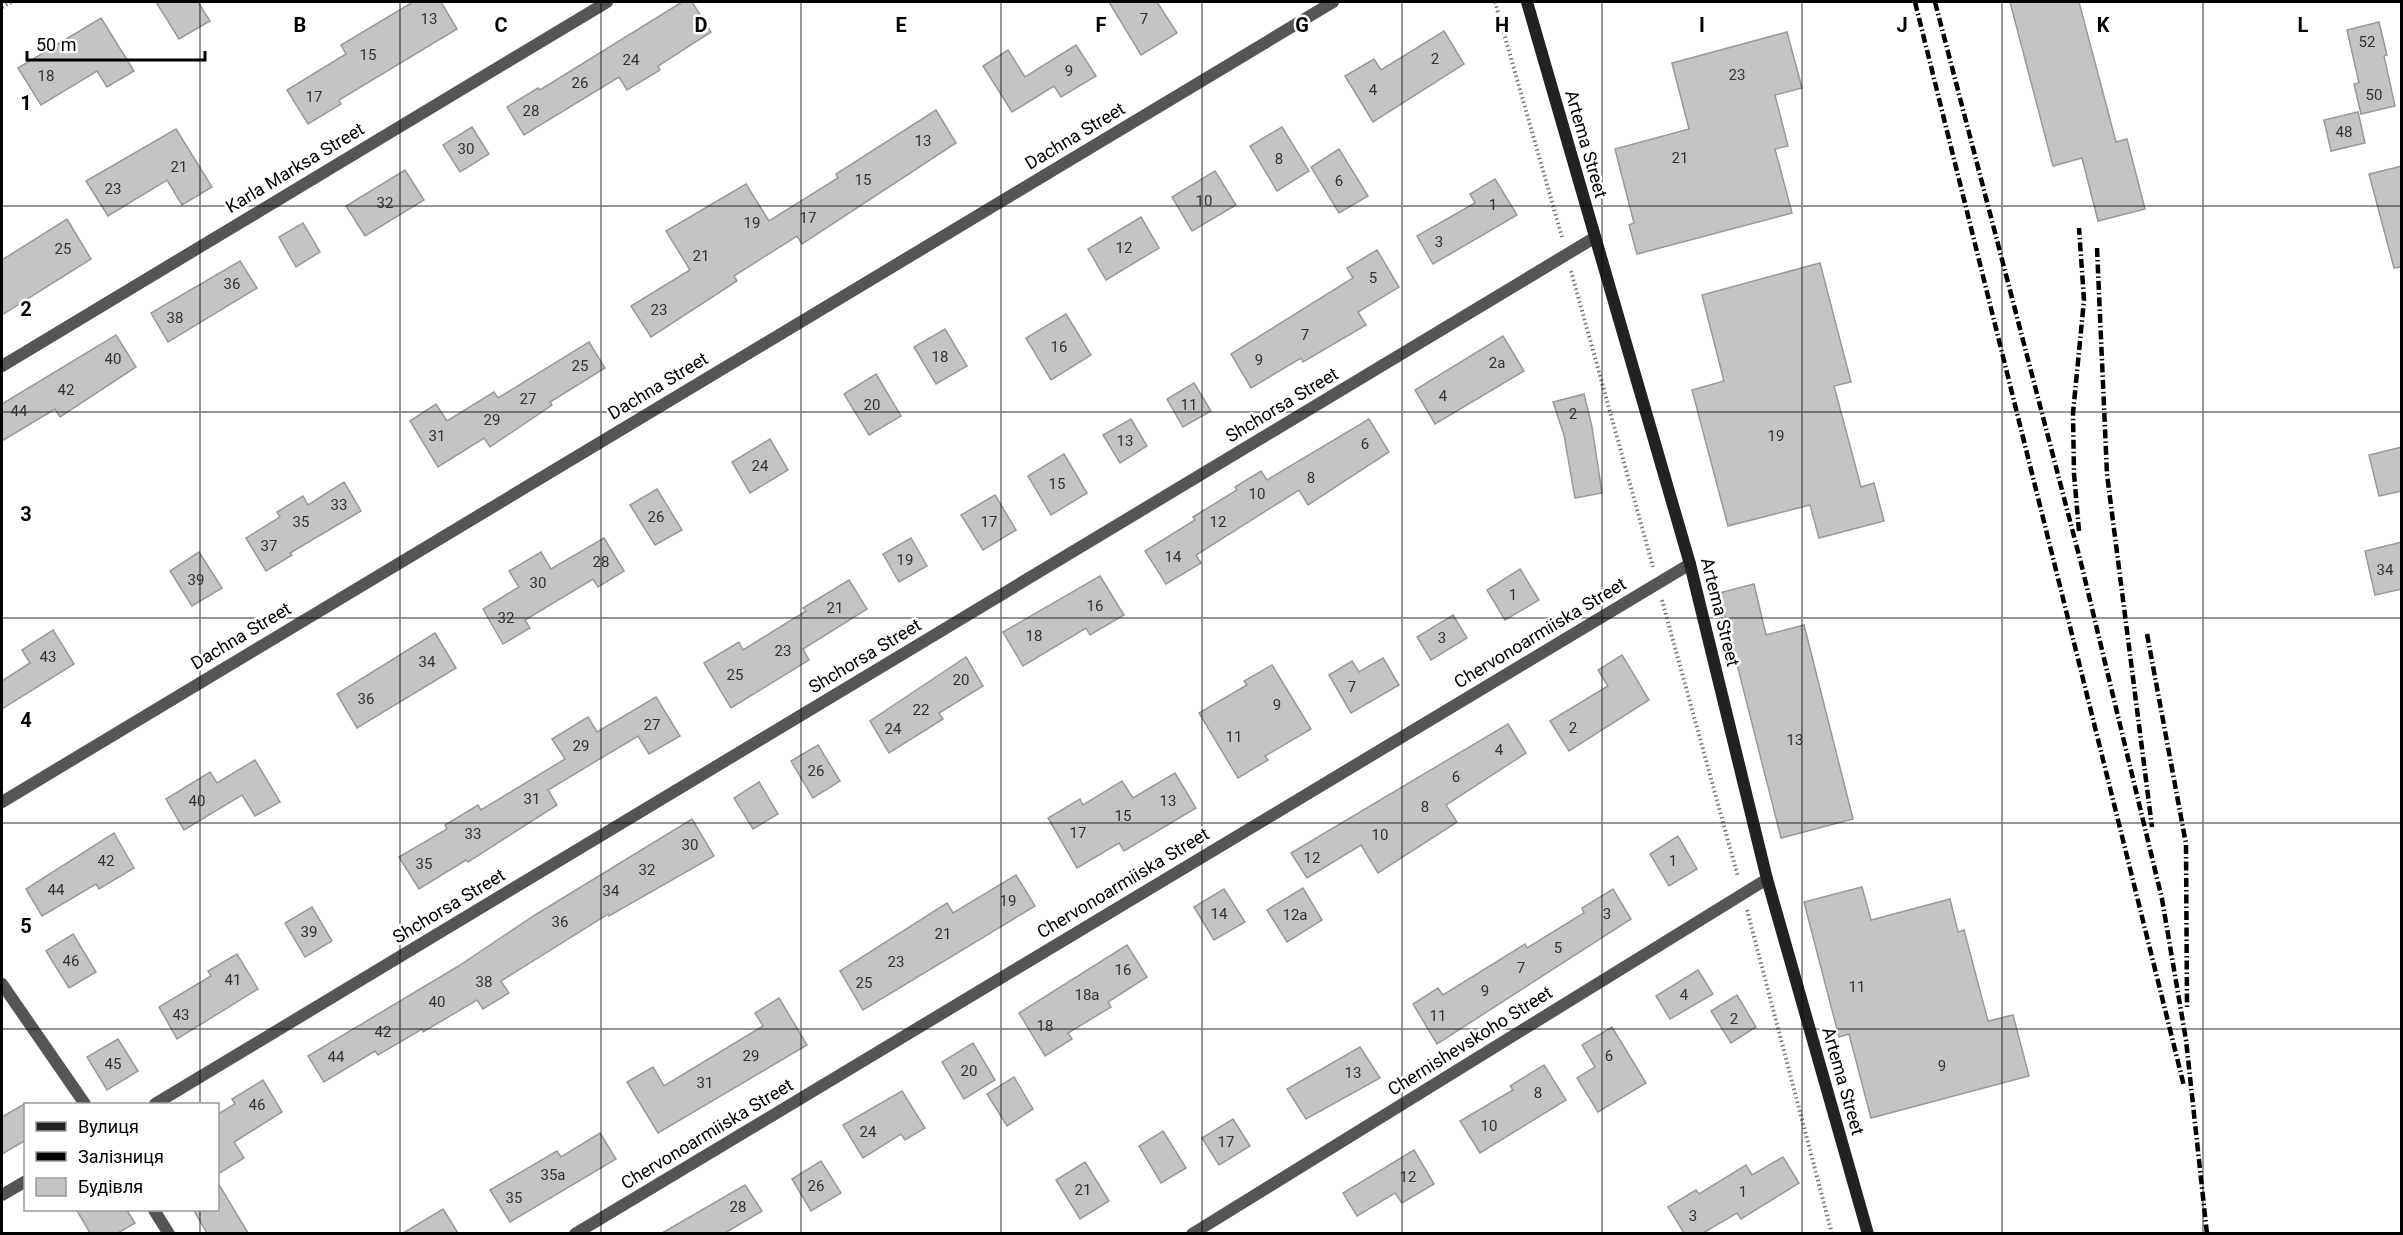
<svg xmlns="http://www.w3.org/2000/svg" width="2403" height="1235" viewBox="0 0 2403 1235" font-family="Roboto,sans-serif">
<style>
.building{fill:#c4c4c4;stroke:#999;stroke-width:1.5}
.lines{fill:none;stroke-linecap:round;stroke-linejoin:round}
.path{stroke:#777;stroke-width:4;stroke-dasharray:1.5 3;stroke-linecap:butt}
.minor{stroke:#555;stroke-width:12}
.tertiary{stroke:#555;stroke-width:12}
.secondary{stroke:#222;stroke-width:12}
.rail{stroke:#000;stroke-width:4.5;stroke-dasharray:9 3 1.5 3;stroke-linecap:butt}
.grid{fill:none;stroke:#000;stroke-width:1.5;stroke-opacity:0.55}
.labels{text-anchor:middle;stroke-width:5;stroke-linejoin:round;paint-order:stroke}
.number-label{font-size:15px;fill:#313131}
.street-label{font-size:18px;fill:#000;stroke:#fff}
.grid-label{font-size:20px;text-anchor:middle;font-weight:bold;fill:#000;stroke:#fff;stroke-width:5;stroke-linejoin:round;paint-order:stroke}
</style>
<rect width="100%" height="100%" fill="#fff"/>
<g class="building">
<polygon points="156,2 198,2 210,21 179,39"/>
<polygon points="413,2 441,2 457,29 339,100 341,104 308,124 287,90 346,54 341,45"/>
<polygon points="682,2 692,2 711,32 658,66 660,70 627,90 619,77 524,135 507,107 538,88 540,90"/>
<polygon points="1109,2 1157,2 1177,33 1141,55"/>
<polygon points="2010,2 2079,2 2116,142 2127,139 2145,209 2098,221 2082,158 2053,166"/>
<polygon points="101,18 134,71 107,87 97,71 41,105 18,68"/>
<polygon points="2379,22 2387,55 2384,56 2395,106 2361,114 2354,84 2359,83 2347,30"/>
<polygon points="1444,31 1464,64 1373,122 1345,76 1374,59 1381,70"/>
<polygon points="1787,32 1802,88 1775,95 1788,146 1775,149 1792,213 1637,254 1629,225 1634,223 1615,149 1689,129 1672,63"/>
<polygon points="1076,45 1096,76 1061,97 1054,86 1012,112 983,66 1008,50 1025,77"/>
<polygon points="936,110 956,143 802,244 797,236 734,276 737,281 651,337 631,306 690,270 666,231 746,184 769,221 838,178 836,174"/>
<polygon points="2358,112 2365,143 2331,151 2324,120"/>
<polygon points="472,127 489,154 460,172 443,145"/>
<polygon points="1282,127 1309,171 1277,191 1250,146"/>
<polygon points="176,129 212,187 182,205 167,180 108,216 86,181"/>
<polygon points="1339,149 1368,196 1339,213 1311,167"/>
<polygon points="2402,166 2402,267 2394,268 2369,174"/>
<polygon points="405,170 424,200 365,236 346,206"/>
<polygon points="1215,171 1236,205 1192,231 1172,197"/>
<polygon points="1495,179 1517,215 1433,264 1417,236 1475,203 1470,194"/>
<polygon points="1141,217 1159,248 1106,280 1088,249"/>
<polygon points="67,219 91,259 2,315 2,260"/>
<polygon points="303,223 320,252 296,267 279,237"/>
<polygon points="1377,250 1399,287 1358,312 1366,325 1303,362 1301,358 1251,388 1231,354 1353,278 1347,268"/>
<polygon points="240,261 257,288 168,342 151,313"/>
<polygon points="1820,263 1851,382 1834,386 1861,487 1874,483 1884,521 1819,538 1810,505 1728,526 1692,390 1724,381 1702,295"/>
<polygon points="1066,314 1091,355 1051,380 1026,338"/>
<polygon points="945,329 967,366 936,384 914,347"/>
<polygon points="116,335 136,367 60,417 55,409 2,441 2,404"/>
<polygon points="1503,336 1524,371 1435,424 1415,390"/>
<polygon points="589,342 605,368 550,402 552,405 490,447 484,438 438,467 410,421 436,404 447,421 494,392 498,398"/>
<polygon points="876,374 901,416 869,435 844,394"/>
<polygon points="1194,383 1211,411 1183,427 1167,399"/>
<polygon points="1584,394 1592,427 1602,493 1575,498 1564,435 1553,402"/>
<polygon points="1131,419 1147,446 1120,463 1103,435"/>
<polygon points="1369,419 1389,452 1308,505 1299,490 1196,555 1201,563 1166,584 1145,551 1195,520 1193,517 1237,490 1235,487 1261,471 1267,480"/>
<polygon points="770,439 788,470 750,493 732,462"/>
<polygon points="2402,447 2402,491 2379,496 2369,455"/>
<polygon points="1064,454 1087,493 1051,515 1028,476"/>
<polygon points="344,482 361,511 290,553 292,555 266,571 246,538 280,517 277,512 303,496 308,505"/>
<polygon points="657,489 682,530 655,545 630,505"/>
<polygon points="995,495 1016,530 983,550 961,515"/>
<polygon points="604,538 624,571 598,587 593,579 525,620 530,628 503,644 483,609 519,587 509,571 541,552 551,569"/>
<polygon points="911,538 927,566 899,582 883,554"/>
<polygon points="2402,542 2402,589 2375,595 2365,551"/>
<polygon points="199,552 222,588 192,606 170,571"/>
<polygon points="1520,569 1539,600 1505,620 1487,590"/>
<polygon points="1100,576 1124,615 1090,635 1086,628 1023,666 1003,632"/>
<polygon points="849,580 867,609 803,649 809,660 731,708 704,663 739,642 743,650 806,611 803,608"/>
<polygon points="1754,584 1766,635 1804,625 1853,819 1781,838 1719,593"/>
<polygon points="1453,615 1467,638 1431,660 1417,637"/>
<polygon points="53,630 74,664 2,709 2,681 30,663 22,650"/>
<polygon points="435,633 456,668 357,728 337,694"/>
<polygon points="1622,655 1649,700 1569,751 1550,721 1608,686 1598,670"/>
<polygon points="966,657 983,686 939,713 943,719 889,753 870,721"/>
<polygon points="1383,658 1399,685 1351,713 1329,675 1352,661 1359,672"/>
<polygon points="1272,665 1311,729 1265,756 1268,760 1238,778 1199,713 1247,685 1244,681"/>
<polygon points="656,697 680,736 649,754 638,736 548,790 557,805 468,862 466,860 419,889 399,857 447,829 445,825 478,805 481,810 565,759 552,739 588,717 597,732"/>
<polygon points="1508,724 1526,753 1446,805 1457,822 1378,873 1361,845 1307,878 1291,853"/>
<polygon points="818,745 840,781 813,798 791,761"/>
<polygon points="255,760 280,802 255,816 242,795 184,830 166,799 210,772 217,783"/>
<polygon points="1175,773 1196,808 1124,851 1119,843 1077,868 1048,818 1080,799 1083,805 1122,781 1133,798"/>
<polygon points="759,782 778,814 753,829 734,798"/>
<polygon points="692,819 714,856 609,916 608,914 501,981 509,993 483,1009 477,1000 423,1032 422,1029 378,1055 375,1051 324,1082 308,1056 457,967 535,915"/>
<polygon points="114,833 134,868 99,889 96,884 42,916 26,889"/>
<polygon points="1678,836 1697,869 1669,886 1650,854"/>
<polygon points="1016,875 1035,906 863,1010 840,971 947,903 953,913"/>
<polygon points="1862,887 1871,920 1950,899 1958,932 1964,930 1988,1021 2013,1015 2029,1076 1871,1118 1849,1034 1839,1037 1804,902"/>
<polygon points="1303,888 1322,920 1287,942 1267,910"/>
<polygon points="1224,889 1245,922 1214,940 1194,907"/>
<polygon points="1613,889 1631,919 1437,1044 1413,1004 1438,988 1443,995 1525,944 1527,948 1584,913 1582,908"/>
<polygon points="312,907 332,941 305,957 285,923"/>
<polygon points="73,934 96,972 69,988 46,951"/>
<polygon points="1127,945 1147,977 1108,1002 1111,1007 1068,1033 1072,1039 1045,1056 1019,1013"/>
<polygon points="237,954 258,989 177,1039 159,1007 211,976 208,971"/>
<polygon points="1698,970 1713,994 1670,1019 1656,996"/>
<polygon points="1737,995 1756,1027 1731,1043 1711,1011"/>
<polygon points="779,998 807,1045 658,1133 627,1082 653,1067 664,1086 763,1026 755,1013"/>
<polygon points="1612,1027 1646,1083 1598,1112 1577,1078 1595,1067 1582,1045"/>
<polygon points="118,1039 138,1071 107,1090 87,1057"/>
<polygon points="973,1043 995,1080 964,1099 942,1062"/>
<polygon points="1360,1047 1380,1078 1306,1119 1287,1089"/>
<polygon points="1544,1065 1566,1100 1480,1153 1460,1121 1513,1090 1510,1086"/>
<polygon points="1014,1077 1033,1109 1007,1126 987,1094"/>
<polygon points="263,1080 282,1112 234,1142 244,1158 218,1174 218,1114 235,1104 232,1099"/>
<polygon points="902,1091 925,1128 905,1140 901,1134 863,1158 843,1125"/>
<polygon points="26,1103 26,1140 2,1154 2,1117"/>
<polygon points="1233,1119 1250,1146 1219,1165 1202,1138"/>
<polygon points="1163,1131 1186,1168 1161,1183 1139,1146"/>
<polygon points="600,1133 616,1159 510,1222 490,1190 557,1151 561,1157"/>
<polygon points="1414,1150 1434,1184 1402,1203 1395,1193 1357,1216 1343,1193"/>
<polygon points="1783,1157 1799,1183 1741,1219 1737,1213 1703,1233 1684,1233 1668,1207 1696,1190 1699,1194 1746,1165 1752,1175"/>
<polygon points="821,1161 841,1193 811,1211 792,1179"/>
<polygon points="1085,1162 1109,1201 1080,1219 1056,1180"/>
<polygon points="218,1183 248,1233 207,1233 193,1209 218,1209"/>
<polygon points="745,1185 762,1211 725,1233 662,1233"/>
<polygon points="76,1209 126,1209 135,1223 118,1233 90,1233"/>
<polygon points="443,1209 458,1233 403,1233"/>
</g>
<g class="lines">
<g class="path">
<polyline points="1495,2 1562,237"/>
<polyline points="2,7 11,2"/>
<polyline points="1571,271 1653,567"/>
<polyline points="1662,600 1738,877"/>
<polyline points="1747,910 1832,1234"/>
</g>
<g class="minor">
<polyline points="2,366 607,2"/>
<polyline points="2,802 1333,2"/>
<polyline points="155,1104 1594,238"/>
<polyline points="2,1195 26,1181"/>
<polyline points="575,1234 1690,564"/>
<polyline points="1192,1234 1767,879"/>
</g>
<g class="tertiary">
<polyline points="2,984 85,1104"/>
<polyline points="154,1210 169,1234"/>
</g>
<polyline class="secondary" points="1527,2 1690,564 1767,879 1868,1234"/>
<g class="rail">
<polyline points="1915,2 2184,1086"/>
<polyline points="1935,2 2082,567 2162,899 2186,1040 2207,1234"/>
<polyline points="2097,248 2107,474 2152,827"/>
<polyline points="2079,531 2074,474 2073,413 2084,300 2079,228"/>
<polyline points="2147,634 2186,844 2187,1007"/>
</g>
</g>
<path class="grid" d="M200 2V1104M400 2V1234M601 2V1234M801 2V1234M1001 2V1234M1202 2V1234M1402 2V1234M1602 2V1234M1802 2V1234M2002 2V1234M2203 2V1234M2 206H2402M2 412H2402M2 618H2402M2 823H2402M2 1029H2402M200 1210V1234"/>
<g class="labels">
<g class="number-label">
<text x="429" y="24">13</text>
<text x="1144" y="24">7</text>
<text x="2367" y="47">52</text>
<text x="368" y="60">15</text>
<text x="1435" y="64">2</text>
<text x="631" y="65">24</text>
<text x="1069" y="76">9</text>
<text x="1737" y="80">23</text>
<text x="46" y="81">18</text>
<text x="580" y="88">26</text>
<text x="1373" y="95">4</text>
<text x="2374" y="100">50</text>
<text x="314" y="102">17</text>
<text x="531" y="116">28</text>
<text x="2344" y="137">48</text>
<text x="923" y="146">13</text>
<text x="466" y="154">30</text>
<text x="1680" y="163">21</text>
<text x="1279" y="164">8</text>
<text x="179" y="172">21</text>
<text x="863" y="185">15</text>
<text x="1339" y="186">6</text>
<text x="113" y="194">23</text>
<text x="1204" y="206">10</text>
<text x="385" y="208">32</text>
<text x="1493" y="210">1</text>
<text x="808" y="223">17</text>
<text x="752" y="228">19</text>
<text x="1439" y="247">3</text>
<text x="1124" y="253">12</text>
<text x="63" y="254">25</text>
<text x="701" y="261">21</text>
<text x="1373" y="283">5</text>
<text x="232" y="289">36</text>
<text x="659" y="315">23</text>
<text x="175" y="323">38</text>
<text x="1305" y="340">7</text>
<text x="1059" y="352">16</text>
<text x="940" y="362">18</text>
<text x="113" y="364">40</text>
<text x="1259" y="365">9</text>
<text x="1497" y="368">2а</text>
<text x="580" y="371">25</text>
<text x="66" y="395">42</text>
<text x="1443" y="401">4</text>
<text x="528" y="404">27</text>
<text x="872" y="410">20</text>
<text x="1189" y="410">11</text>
<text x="19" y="416">44</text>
<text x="1573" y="419">2</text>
<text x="492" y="425">29</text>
<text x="437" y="441">31</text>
<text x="1776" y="441">19</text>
<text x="1125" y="446">13</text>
<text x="1365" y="449">6</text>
<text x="760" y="471">24</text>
<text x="1311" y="483">8</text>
<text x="1057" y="489">15</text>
<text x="1257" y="499">10</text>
<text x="339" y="510">33</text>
<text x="656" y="522">26</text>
<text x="301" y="527">35</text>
<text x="989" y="527">17</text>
<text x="1218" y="527">12</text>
<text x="269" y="551">37</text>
<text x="1173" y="562">14</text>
<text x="905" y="565">19</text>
<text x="601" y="567">28</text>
<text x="2385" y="575">34</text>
<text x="196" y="585">39</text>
<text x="538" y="588">30</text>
<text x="1513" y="600">1</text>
<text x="1095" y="611">16</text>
<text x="835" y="613">21</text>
<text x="506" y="623">32</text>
<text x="1034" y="641">18</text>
<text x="1442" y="643">3</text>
<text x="783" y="656">23</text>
<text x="48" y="662">43</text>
<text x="427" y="667">34</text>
<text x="735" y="680">25</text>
<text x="961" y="685">20</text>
<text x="1352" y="692">7</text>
<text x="366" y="704">36</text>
<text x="1277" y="710">9</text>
<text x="921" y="715">22</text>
<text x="652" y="730">27</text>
<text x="1573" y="733">2</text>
<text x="893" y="734">24</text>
<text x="1234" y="742">11</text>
<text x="1795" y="745">13</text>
<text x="581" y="751">29</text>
<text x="1499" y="755">4</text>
<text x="816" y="776">26</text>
<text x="1456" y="782">6</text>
<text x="532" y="804">31</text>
<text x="197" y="806">40</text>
<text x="1168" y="806">13</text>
<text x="1425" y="812">8</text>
<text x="1123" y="821">15</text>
<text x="1078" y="838">17</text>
<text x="473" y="839">33</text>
<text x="1380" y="840">10</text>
<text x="690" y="850">30</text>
<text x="1312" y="863">12</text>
<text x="106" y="866">42</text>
<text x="1673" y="866">1</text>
<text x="424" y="869">35</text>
<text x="647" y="875">32</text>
<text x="56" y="895">44</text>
<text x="611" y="896">34</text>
<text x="1008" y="906">19</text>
<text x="1219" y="919">14</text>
<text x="1607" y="919">3</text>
<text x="1295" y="920">12а</text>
<text x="560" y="927">36</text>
<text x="309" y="937">39</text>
<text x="943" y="939">21</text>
<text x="1558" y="953">5</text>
<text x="71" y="966">46</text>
<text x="896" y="967">23</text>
<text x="1521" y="973">7</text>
<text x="1123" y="975">16</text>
<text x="233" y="985">41</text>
<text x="484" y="987">38</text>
<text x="864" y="988">25</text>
<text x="1857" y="992">11</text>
<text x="1485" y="996">9</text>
<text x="1087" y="1000">18а</text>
<text x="1684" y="1000">4</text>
<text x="437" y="1007">40</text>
<text x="181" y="1020">43</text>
<text x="1438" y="1021">11</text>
<text x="1734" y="1024">2</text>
<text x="1045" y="1031">18</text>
<text x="383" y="1037">42</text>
<text x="751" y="1061">29</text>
<text x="1609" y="1061">6</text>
<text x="336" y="1062">44</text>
<text x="113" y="1069">45</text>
<text x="1942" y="1071">9</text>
<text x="969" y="1076">20</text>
<text x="1353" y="1078">13</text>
<text x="705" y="1088">31</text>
<text x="1538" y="1098">8</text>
<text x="257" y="1110">46</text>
<text x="1489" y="1131">10</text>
<text x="868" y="1137">24</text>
<text x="1226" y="1147">17</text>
<text x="553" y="1180">35а</text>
<text x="1408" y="1182">12</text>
<text x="816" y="1191">26</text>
<text x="1083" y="1195">21</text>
<text x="1743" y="1197">1</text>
<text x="514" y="1203">35</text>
<text x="738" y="1212">28</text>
<text x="1693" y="1221">3</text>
</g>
<g class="street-label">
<text transform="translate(1075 136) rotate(-31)" y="6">Dachna Street</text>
<text transform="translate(1586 144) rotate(74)" y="6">Artema Street</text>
<text transform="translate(295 168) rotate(-31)" y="6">Karla Marksa Street</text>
<text transform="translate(658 386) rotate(-31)" y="6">Dachna Street</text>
<text transform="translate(1282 405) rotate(-31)" y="6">Shchorsa Street</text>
<text transform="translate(1720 612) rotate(76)" y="6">Artema Street</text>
<text transform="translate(1540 633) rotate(-31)" y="6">Chervonoarmiiska Street</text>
<text transform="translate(241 636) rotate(-31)" y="6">Dachna Street</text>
<text transform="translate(865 656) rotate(-31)" y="6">Shchorsa Street</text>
<text transform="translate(1123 883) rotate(-31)" y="6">Chervonoarmiiska Street</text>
<text transform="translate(449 906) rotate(-31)" y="6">Shchorsa Street</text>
<text transform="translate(1470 1041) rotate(-32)" y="6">Chernishevskoho Street</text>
<text transform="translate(1843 1081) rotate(74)" y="6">Artema Street</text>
<text transform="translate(707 1134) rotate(-31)" y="6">Chervonoarmiiska Street</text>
</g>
</g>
<g class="grid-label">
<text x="300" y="32">B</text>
<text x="501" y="32">C</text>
<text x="701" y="32">D</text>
<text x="901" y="32">E</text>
<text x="1101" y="32">F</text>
<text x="1302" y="32">G</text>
<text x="1502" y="32">H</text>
<text x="1702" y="32">I</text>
<text x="1902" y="32">J</text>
<text x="2103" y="32">K</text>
<text x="2303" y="32">L</text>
<text x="26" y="110">1</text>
<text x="26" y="316">2</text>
<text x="26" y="521">3</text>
<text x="26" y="727">4</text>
<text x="26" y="933">5</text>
</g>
<rect width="2403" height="1235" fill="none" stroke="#000000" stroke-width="6"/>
<rect x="24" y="1103" width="195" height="108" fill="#ffffff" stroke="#999999" stroke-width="1.5"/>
<rect x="36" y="1122" width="30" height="9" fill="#222222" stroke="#999999" stroke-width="1.5"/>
<text x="78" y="1133" font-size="18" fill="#000000">Вулиця</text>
<rect x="36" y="1152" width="30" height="9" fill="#000000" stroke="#999999" stroke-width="1.5"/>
<text x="78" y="1163" font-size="18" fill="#000000">Залізниця</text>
<rect x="36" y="1178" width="30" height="18" fill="#c4c4c4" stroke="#999999" stroke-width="1.5"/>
<text x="78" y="1193" font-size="18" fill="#000000">Будівля</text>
<path d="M27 51v9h178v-9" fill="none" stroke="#000000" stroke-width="3"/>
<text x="36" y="51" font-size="18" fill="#000000" stroke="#ffffff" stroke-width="4.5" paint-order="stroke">50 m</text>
</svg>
